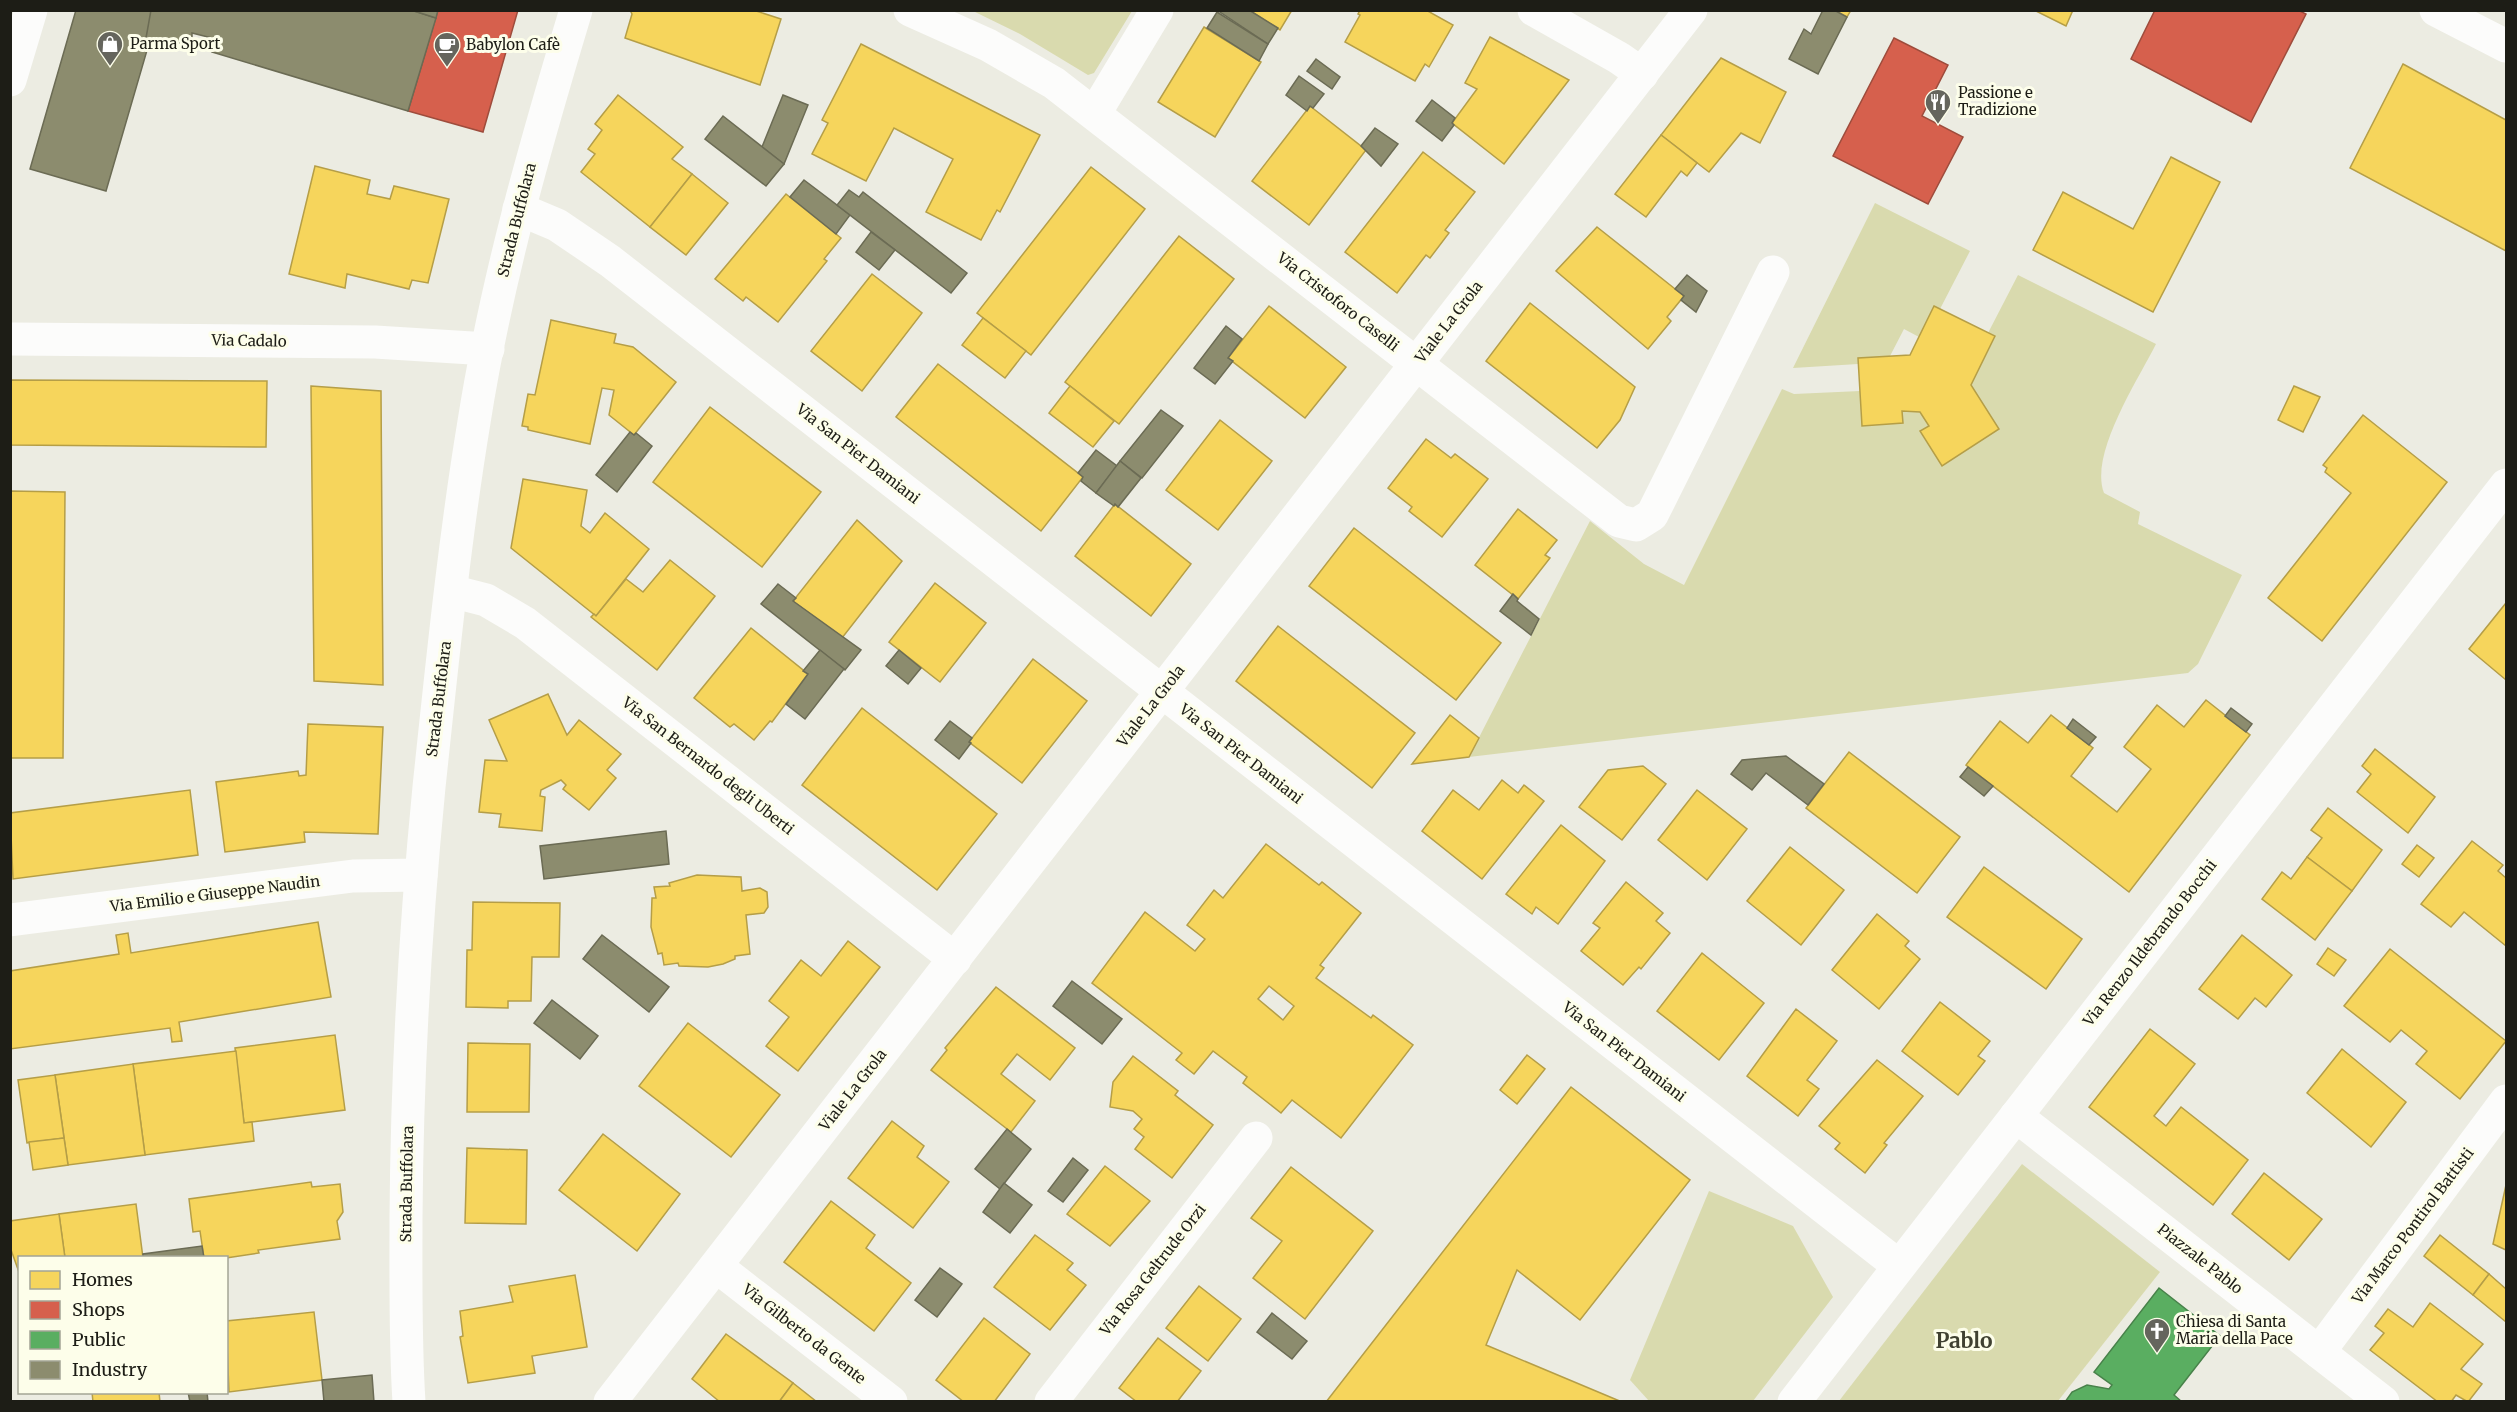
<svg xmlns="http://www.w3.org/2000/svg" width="2517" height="1412" viewBox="0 0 2517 1412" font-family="Merriweather,serif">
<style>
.green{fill:#d9daae}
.homes{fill:#f6d55c;stroke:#b59e47;stroke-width:1.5;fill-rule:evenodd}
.shops{fill:#d6604d;stroke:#9e4c3c;stroke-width:1.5}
.public{fill:#5aae61;stroke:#48824a;stroke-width:1.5}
.industry{fill:#8c8c6e;stroke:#6b6b54;stroke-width:1.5}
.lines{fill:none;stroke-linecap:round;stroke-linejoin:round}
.minor{stroke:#fcfcfb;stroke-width:33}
.labels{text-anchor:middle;stroke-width:6;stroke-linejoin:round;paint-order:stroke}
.poi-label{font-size:15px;fill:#1d1d16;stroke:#fdfeea;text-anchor:start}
.street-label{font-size:15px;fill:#1d1d16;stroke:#fdfeea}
.district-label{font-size:21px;font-weight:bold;fill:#404131;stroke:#fdfeea}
</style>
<rect width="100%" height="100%" fill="#ecece2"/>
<g class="green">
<polygon points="973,11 1132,11 1094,73 1088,75 1020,34"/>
<polygon points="1875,203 1970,251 1940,309 1919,337 1904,329 1890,356 1858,364 1793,368"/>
<path d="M2018 275 2156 344C2138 380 2089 454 2104 493L2140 512 2138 524 2242 575 2198 664 2188 673 1469 757 1590 521 1644 564 1684 585 1782 389 1794 394 1860 391 1902 411 1920 412 1929 426 1920 432 1942 466 1999 429 1971 385 1995 337 1988 333Z"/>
<polygon points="2022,1164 2160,1272 2058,1401 1839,1401"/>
<polygon points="1709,1191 1793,1226 1833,1297 1753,1401 1649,1401 1630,1380"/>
</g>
<g class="homes">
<polygon points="630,10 753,10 781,19 760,85 625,38 632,14"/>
<polygon points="1249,10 1292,10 1280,30"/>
<polygon points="1360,10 1426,10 1453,25 1429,67 1425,64 1415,81 1345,42 1360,15 1358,14"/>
<polygon points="1834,10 1851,10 1847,17"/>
<polygon points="2034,10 2073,10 2066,26"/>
<polygon points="1204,27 1261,62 1215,137 1158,102"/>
<polygon points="1490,37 1569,80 1504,164 1452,123 1477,89 1465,83"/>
<polygon points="861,44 1040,135 1000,212 997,210 981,240 926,212 953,159 894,128 866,181 812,154 828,123 822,120"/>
<polygon points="1721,58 1786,92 1760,143 1741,133 1709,172 1661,135"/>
<polygon points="2403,64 2506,120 2506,251 2350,168"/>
<polygon points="618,95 683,147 672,159 692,174 650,227 581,172 595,154 588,149 602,130 595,124"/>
<polygon points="1310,106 1366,150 1309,225 1252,181"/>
<polygon points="1661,135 1697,163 1687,176 1681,171 1646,217 1615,194"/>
<polygon points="1423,152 1475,192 1445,230 1449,233 1430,258 1426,255 1397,293 1345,252"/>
<polygon points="2171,157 2220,182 2153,312 2033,250 2063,192 2133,229"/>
<polygon points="315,166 370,180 367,194 390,199 394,186 449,199 428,283 412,280 409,289 347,274 345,288 289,274"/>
<polygon points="1091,167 1145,209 1031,355 977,313"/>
<polygon points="692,174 728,203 686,255 650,227"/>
<polygon points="786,194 841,238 824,259 827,261 778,322 746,297 743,301 715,279"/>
<polygon points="1597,227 1684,296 1667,317 1671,321 1648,349 1556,271"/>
<polygon points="1179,236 1234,279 1119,424 1065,382"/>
<polygon points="872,274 922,313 862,391 811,351"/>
<polygon points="1530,303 1635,387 1620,420 1597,448 1486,361"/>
<polygon points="1269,306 1346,367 1305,418 1228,358"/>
<polygon points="1934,306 1995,336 1971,385 1999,429 1942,466 1920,431 1929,426 1920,412 1902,411 1903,423 1862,426 1858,358 1910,355"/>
<polygon points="983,318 1026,351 1005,378 962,345"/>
<polygon points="551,320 616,334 614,343 633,347 676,382 634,435 609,415 614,390 602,388 590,444 528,430 528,427 522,426 528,394 535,395"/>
<polygon points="938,364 1083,477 1041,531 896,417"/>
<polygon points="10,380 267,381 266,447 10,445"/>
<polygon points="311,386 381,391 383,685 314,681"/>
<polygon points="1070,386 1114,421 1093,447 1049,413"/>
<polygon points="2294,386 2320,397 2303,432 2278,420"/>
<polygon points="710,407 821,492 762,567 653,482"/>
<polygon points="2363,415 2447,482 2322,641 2268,598 2351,493 2325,472 2327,468 2323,465"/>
<polygon points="1220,420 1272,461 1218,530 1166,490"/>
<polygon points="1426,439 1451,458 1455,454 1488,479 1442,537 1409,511 1412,507 1388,488"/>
<polygon points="523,479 587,490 581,526 590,533 605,513 649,549 596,616 511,548"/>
<polygon points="10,491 65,492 63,758 10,758"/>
<polygon points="1115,504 1191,564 1151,616 1075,556"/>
<polygon points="1518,509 1557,540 1545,555 1550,558 1518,599 1475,565"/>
<polygon points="857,520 902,561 842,638 793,601"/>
<polygon points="1354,528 1501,643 1456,700 1309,586"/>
<polygon points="670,560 715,596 657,670 591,617 594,614 596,616 626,579 643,592"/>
<polygon points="935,583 986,623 940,682 889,642"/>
<polygon points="2506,603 2506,680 2469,649"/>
<polygon points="1278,626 1415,733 1372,788 1236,681"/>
<polygon points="751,628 808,674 772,722 770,721 754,740 734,724 730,727 694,698"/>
<polygon points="1033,659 1087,701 1022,783 969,742"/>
<polygon points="548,694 567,735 579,720 621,754 607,770 616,778 589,810 563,789 566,785 561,780 541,790 540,796 545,797 542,831 499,827 501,814 479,812 485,760 507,761 489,720"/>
<polygon points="2206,700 2250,735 2129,892 1966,765 2000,721 2028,743 2051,715 2093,748 2071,776 2117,812 2151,769 2124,747 2157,705 2184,727"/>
<polygon points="862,708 997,814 937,890 802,785"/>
<polygon points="1450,715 1479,738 1469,757 1412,764"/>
<polygon points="308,724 383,727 378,834 304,832 305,842 225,852 216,782 298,771 299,776 306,775"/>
<polygon points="2375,749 2435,797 2408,833 2357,792 2371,774 2362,766"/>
<polygon points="1849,752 1960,837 1917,893 1806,808"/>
<polygon points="1643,766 1666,784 1622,840 1579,807 1608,770"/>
<polygon points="1502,780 1518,793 1524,785 1544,801 1482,879 1422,831 1453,790 1479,810"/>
<polygon points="190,790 198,855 13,879 10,813"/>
<polygon points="1697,790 1747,829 1707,880 1658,840"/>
<polygon points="2328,808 2382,850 2352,891 2307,857 2322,838 2311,830"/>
<polygon points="1561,825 1605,861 1558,924 1536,907 1532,914 1506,894"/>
<polygon points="2472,841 2503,865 2498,871 2506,878 2506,946 2464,912 2451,927 2421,904"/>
<path d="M1266 844 1319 885 1322 882 1361 913 1320 965 1324 968 1316 978 1371 1018 1373 1015 1413 1045 1341 1138 1292 1100 1281 1113 1243 1083 1247 1077 1213 1051 1194 1074 1176 1060 1182 1053 1092 983 1145 912 1195 951 1205 939 1187 925 1214 890 1223 898ZM1269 986 1294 1006 1283 1020 1258 999Z"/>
<polygon points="2417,845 2434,858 2419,877 2402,864"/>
<polygon points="1790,847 1844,890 1801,945 1747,901"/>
<polygon points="2307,857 2352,891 2315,940 2262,899 2282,872 2291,879"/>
<polygon points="1984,867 2082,939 2046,989 1947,917"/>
<polygon points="697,875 741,877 742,891 760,888 767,892 768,907 764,913 746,915 750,954 735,956 735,959 723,964 708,967 679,966 678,963 664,965 662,953 658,954 651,927 652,898 656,898 654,887 670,886 669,883"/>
<polygon points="1626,882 1663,913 1656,921 1670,933 1641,969 1639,967 1623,985 1581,951 1600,928 1593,923"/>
<polygon points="473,902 560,903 559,957 532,957 531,1001 508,1001 508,1008 466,1007 467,950 472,950"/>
<polygon points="1877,914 1909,941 1905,946 1920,959 1879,1009 1832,970"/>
<polygon points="318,922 331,997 179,1022 182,1041 172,1042 170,1028 10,1049 10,971 119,954 116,935 128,933 131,953"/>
<polygon points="2242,935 2292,975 2266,1007 2255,998 2238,1019 2199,989"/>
<polygon points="848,941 880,967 798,1071 766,1046 789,1017 769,1001 801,960 821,976"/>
<polygon points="2328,948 2346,960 2334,976 2317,964"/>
<polygon points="2390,949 2506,1041 2460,1099 2416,1064 2427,1051 2401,1030 2390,1042 2344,1006"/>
<polygon points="1702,953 1764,1003 1719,1060 1657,1011"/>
<polygon points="996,987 1075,1048 1050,1080 1017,1054 1001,1074 1035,1101 1011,1132 931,1070 947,1050 945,1048"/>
<polygon points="1940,1002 1990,1041 1978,1056 1985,1061 1958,1095 1902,1051"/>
<polygon points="1796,1009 1837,1041 1807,1080 1819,1089 1798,1116 1747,1076"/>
<polygon points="688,1023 780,1095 731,1157 639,1086"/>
<polygon points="2150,1029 2195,1064 2154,1116 2166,1126 2181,1107 2248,1160 2213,1205 2089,1107"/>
<polygon points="335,1035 345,1110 244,1123 235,1048"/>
<polygon points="468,1043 530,1044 529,1112 467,1112"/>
<polygon points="2342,1049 2406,1102 2371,1147 2307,1093"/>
<polygon points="236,1051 244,1123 252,1122 254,1141 145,1155 133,1064"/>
<polygon points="1527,1055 1545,1069 1517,1104 1500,1090"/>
<polygon points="1133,1056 1178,1091 1175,1095 1213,1125 1172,1178 1135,1149 1144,1137 1134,1129 1142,1119 1133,1111 1110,1107 1113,1082"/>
<polygon points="1877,1060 1923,1096 1884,1143 1887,1145 1865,1173 1835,1149 1840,1143 1819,1126"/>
<polygon points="133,1064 145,1155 68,1165 55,1075"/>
<polygon points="55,1075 64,1138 27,1143 18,1080"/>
<polygon points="1571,1087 1690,1180 1580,1320 1517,1270 1486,1345 1622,1402 1326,1402"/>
<polygon points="892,1121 924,1146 917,1157 949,1182 913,1228 848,1178"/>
<polygon points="603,1134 680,1194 637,1251 559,1190"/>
<polygon points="64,1138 68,1165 33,1170 29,1142"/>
<polygon points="467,1148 527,1150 526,1224 465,1223"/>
<polygon points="1105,1166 1150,1201 1110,1246 1067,1214"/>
<polygon points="1291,1167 1373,1231 1305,1319 1253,1278 1282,1241 1251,1218"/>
<polygon points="2264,1173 2322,1219 2289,1260 2232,1214"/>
<polygon points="311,1182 312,1187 340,1184 343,1212 337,1221 340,1239 258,1250 259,1253 226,1258 204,1258 200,1231 193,1232 189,1199"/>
<polygon points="2506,1185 2506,1250 2493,1244"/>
<polygon points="831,1201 875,1235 866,1248 911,1283 874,1331 784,1262"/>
<polygon points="136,1204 143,1258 65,1258 59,1214"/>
<polygon points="59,1214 65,1258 20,1258 20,1275 10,1247 10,1221"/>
<polygon points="1035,1235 1073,1263 1067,1270 1086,1285 1050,1330 994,1287"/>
<polygon points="2440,1235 2489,1274 2473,1295 2424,1256"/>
<polygon points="2489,1274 2506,1289 2506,1322 2473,1295"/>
<polygon points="575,1275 587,1347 532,1356 535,1373 468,1383 460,1337 463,1336 460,1311 513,1302 509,1286"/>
<polygon points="1199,1286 1241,1319 1208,1361 1166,1328"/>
<polygon points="2430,1303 2483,1344 2461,1369 2482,1384 2468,1402 2456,1395 2451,1402 2438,1402 2370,1350 2384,1333 2375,1326 2388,1309 2413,1327"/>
<polygon points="314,1312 322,1380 229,1392 226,1321"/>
<polygon points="984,1318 1030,1354 994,1402 964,1402 936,1380"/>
<polygon points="726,1334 793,1383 779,1402 720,1402 692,1379"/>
<polygon points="1158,1338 1201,1371 1177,1402 1137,1402 1119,1388"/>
<polygon points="793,1383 817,1402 779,1402"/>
<polygon points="92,1392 159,1392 160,1402 93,1402"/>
</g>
<g class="shops">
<polygon points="438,10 518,10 483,132 408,111"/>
<polygon points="2155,10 2298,10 2306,14 2251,122 2131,59"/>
<polygon points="1894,38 1948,65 1922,116 1963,137 1928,204 1833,156"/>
</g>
<polygon class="public" points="2159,1288 2220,1336 2174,1395 2182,1402 2065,1402 2072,1392 2087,1385 2109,1389 2112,1385 2094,1372"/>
<g class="industry">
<polygon points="76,10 151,10 153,14 146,38 150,40 106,191 30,169"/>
<polygon points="151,10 411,10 436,18 408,111 212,52 216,39 192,33 192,38 166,48 164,43 146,38"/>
<polygon points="411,10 438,10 436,18"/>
<polygon points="1217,10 1249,10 1278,28 1268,44"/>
<polygon points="1823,10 1834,10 1847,17 1818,74 1789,59 1804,29 1811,34"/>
<polygon points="1217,12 1268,44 1259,61 1207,28"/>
<polygon points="1316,59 1340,77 1332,89 1307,71"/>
<polygon points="1299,76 1324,94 1313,108 1310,106 1307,111 1286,95"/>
<polygon points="783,95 808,105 784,164 762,147"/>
<polygon points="1432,100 1455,118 1452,123 1454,125 1442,141 1416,121"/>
<polygon points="723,116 784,164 766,186 705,139"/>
<polygon points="1375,128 1398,144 1381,166 1361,146"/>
<polygon points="804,180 850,215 836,234 790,197"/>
<polygon points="849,190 859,197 863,192 967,273 951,293 837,205"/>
<polygon points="871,232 895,250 879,270 856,252"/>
<polygon points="1687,275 1707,291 1696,312 1681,300 1684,296 1675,289"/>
<polygon points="1226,326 1242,339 1228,358 1233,361 1215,384 1194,368"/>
<polygon points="1161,410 1183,426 1142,478 1120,461"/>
<polygon points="630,432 634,435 636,433 652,446 617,492 596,475"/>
<polygon points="1096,450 1117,466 1096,493 1081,481 1083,477 1078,473"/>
<polygon points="1120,461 1141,478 1118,507 1115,504 1114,506 1096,493"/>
<polygon points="778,584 796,598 793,601 861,650 845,670 761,604"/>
<polygon points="1513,594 1518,599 1517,601 1539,619 1531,635 1500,611"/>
<polygon points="820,650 844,669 805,719 786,704 808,674 803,671"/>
<polygon points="899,650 921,668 908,684 886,666"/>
<polygon points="2231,708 2252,724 2246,732 2225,716"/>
<polygon points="2073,719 2096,737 2089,745 2067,728"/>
<polygon points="950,721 972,738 969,742 971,743 959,759 935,740"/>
<polygon points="1786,756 1824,784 1808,805 1766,773 1752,790 1731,774 1742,760"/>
<polygon points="1968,767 1993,786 1984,796 1960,777"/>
<polygon points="666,831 669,864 544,879 540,846"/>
<polygon points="602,935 669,987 649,1012 583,959"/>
<polygon points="1072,981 1122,1019 1102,1044 1053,1006"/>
<polygon points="552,1000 598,1036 580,1059 534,1023"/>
<polygon points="1007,1129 1031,1149 1000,1189 975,1169"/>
<polygon points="1073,1158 1088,1170 1063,1202 1048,1191"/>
<polygon points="1004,1183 1032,1205 1010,1233 983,1212"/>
<polygon points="202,1246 204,1258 143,1258 143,1254"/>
<polygon points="940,1268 962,1284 937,1317 915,1300"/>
<polygon points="1272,1313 1307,1341 1292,1359 1257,1332"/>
<polygon points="372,1375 374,1402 324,1402 322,1380"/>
<polygon points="188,1392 207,1392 208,1402 190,1402"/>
</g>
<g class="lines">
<g class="minor">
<polyline points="910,10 988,45 1054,83 1619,521 1636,525 1652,515 1773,272"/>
<polyline points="1534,10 1619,58 1642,74"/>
<polyline points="2436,10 2506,46"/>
<polyline points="10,80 31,10"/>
<polyline points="1095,113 1157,10"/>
<polyline points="519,209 557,225 610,261 1899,1266"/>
<polyline points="10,339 375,342 488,349"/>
<polyline points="451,591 486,600 525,623 955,959"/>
<polyline points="10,920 353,876 421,875"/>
<polyline points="2016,1116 2383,1402"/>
<polyline points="716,1266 891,1402"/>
<polyline points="2319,1352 2506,1101"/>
<path d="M409 1402C405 1340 406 1279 406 1218 407 1074 415 930 429 787 442 665 454 543 474 422 496 282 535 146 576 10"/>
<polyline points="610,1402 1691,10"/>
<polyline points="1051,1402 1256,1138"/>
<polyline points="1794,1402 2506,485"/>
</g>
</g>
<defs>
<g id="shop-pin" transform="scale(1.35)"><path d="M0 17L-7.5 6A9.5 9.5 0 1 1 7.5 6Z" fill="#65655d" stroke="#fdfeea"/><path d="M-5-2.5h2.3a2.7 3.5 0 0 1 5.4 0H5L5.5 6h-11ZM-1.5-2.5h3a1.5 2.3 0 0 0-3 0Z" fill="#fff"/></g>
<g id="cafe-pin" transform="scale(1.35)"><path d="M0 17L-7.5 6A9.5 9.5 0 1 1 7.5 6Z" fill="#65655d" stroke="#fdfeea"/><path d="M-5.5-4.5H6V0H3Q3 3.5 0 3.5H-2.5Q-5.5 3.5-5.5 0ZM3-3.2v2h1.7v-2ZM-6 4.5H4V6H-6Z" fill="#fff"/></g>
<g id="restaurant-pin" transform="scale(1.35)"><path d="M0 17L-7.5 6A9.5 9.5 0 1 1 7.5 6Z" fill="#65655d" stroke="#fdfeea"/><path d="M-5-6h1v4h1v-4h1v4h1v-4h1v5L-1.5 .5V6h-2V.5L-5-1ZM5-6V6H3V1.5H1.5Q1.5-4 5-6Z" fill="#fff"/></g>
<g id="church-pin" transform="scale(1.35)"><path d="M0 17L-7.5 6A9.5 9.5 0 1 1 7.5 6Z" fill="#65655d" stroke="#fdfeea"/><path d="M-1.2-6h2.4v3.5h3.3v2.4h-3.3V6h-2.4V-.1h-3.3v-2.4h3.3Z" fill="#fff"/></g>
</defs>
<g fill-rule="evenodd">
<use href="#shop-pin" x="110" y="44"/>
<use href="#cafe-pin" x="447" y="45"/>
<use href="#restaurant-pin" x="1938" y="102"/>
<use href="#church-pin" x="2157" y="1331"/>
</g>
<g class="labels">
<g class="poi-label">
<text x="130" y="49">Parma Sport</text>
<text x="466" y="50">Babylon Cafè</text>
<text x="1958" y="98">Passione e<tspan x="1958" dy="17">Tradizione</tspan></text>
<text x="2176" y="1327">Chiesa di Santa<tspan x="2176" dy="17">Maria della Pace</tspan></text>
</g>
<g class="street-label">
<text transform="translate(517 220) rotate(-76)" y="5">Strada Buffolara</text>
<text transform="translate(1338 302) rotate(38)" y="5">Via Cristoforo Caselli</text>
<text transform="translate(1449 322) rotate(-52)" y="5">Viale La Grola</text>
<text transform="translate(249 341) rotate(1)" y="5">Via Cadalo</text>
<text transform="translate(858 454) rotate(38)" y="5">Via San Pier Damiani</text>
<text transform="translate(439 699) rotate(-83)" y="5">Strada Buffolara</text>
<text transform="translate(1151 706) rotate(-52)" y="5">Viale La Grola</text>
<text transform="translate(1241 754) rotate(38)" y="5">Via San Pier Damiani</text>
<text transform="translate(708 766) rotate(38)" y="5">Via San Bernardo degli Uberti</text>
<text transform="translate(215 894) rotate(-7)" y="5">Via Emilio e Giuseppe Naudin</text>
<text transform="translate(2150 943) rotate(-52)" y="5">Via Renzo Ildebrando Bocchi</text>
<text transform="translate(1624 1052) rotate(38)" y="5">Via San Pier Damiani</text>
<text transform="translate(853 1090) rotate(-52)" y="5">Viale La Grola</text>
<text transform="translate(407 1184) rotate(-89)" y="5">Strada Buffolara</text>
<text transform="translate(2413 1226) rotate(-53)" y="5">Via Marco Pontirol Battisti</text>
<text transform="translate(2200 1259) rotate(38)" y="5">Piazzale Pablo</text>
<text transform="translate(1153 1270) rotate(-52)" y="5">Via Rosa Geltrude Orzi</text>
<text transform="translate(804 1334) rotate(38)" y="5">Via Gilberto da Gente</text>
</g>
<g class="district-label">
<text x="1964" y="1348">Pablo</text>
</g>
</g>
<rect width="2517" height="1412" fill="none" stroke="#1d1d16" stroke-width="24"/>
<rect x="18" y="1256" width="210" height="138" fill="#fdfeea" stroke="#a3a495" stroke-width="1.5"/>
<rect x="30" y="1271" width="30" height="18" fill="#f6d55c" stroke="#a3a495" stroke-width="1.5"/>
<text x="72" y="1286" font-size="18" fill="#1d1d16">Homes</text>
<rect x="30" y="1301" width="30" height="18" fill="#d6604d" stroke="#a3a495" stroke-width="1.5"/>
<text x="72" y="1316" font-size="18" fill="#1d1d16">Shops</text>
<rect x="30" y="1331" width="30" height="18" fill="#5aae61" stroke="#a3a495" stroke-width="1.5"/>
<text x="72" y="1346" font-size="18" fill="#1d1d16">Public</text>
<rect x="30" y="1361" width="30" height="18" fill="#8c8c6e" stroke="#a3a495" stroke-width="1.5"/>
<text x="72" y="1376" font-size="18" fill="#1d1d16">Industry</text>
</svg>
